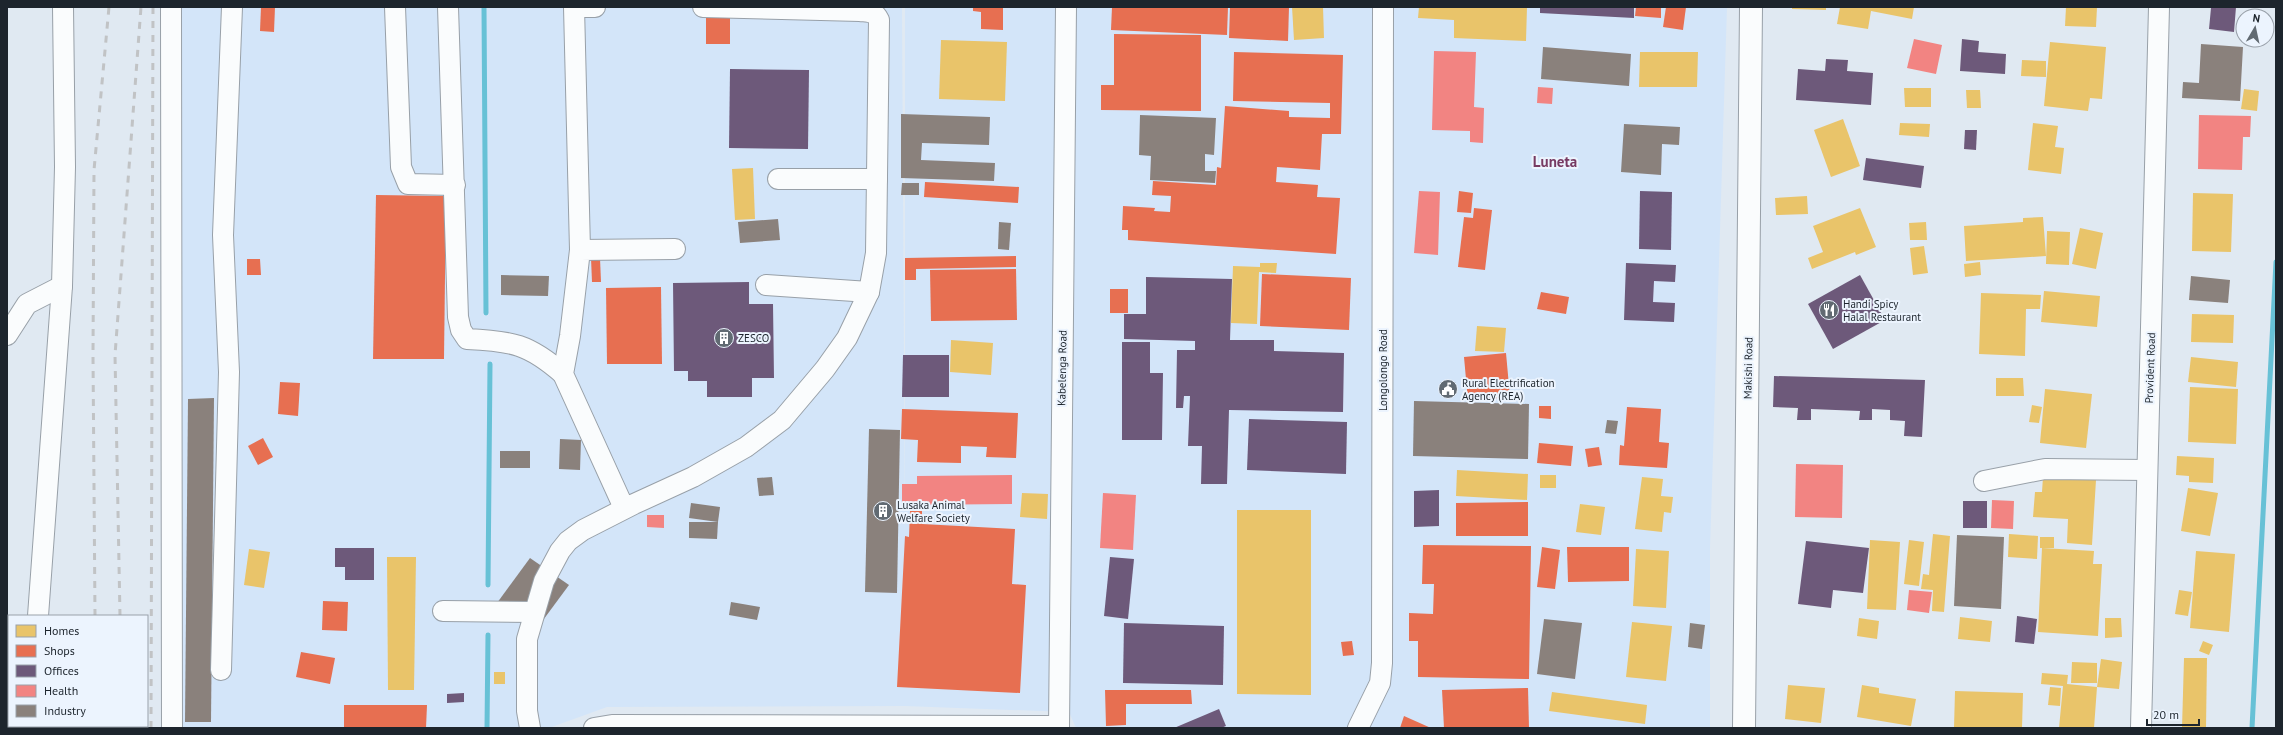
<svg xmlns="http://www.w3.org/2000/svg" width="2283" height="735" viewBox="0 0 2283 735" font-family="'PT Sans',sans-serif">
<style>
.built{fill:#d3e5f9}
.homes{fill:#e9c46a}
.shops{fill:#e76f51}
.offices{fill:#6d597a}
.health{fill:#f28482}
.industry{fill:#8a817c}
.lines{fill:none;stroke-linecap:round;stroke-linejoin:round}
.stream{stroke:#67c1d6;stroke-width:5}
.minor-casing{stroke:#98a0a8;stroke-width:22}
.major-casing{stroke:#98a0a8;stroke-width:24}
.minor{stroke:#fafcfd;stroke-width:20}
.major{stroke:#fafcfd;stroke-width:22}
.rail{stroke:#c1c3c5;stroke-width:3;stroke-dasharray:7 7;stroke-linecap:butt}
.labels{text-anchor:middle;stroke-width:4;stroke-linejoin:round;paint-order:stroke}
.poi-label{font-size:11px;fill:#1d252d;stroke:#ecf4fe;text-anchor:start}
.street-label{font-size:11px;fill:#1d252d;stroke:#ecf4fe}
.district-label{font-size:15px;font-weight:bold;fill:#773a62;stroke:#ecf4fe}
</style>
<rect width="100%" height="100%" fill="#e0e9f2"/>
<polygon class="built" points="182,7 902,7 905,542 905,7 1727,7 1710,549 1710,728 1076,728 1069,712 905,706 607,707 549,728 182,728"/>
<g class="homes">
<polygon points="1292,7 1323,7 1324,38 1294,40"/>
<polygon points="1419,7 1527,7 1526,41 1454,38 1454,20 1418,18"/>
<polygon points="1792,7 1826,7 1826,10 1792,9"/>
<polygon points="1840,7 1914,7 1912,19 1871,11 1868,29 1837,24"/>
<polygon points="2066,7 2097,7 2096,27 2065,26"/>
<polygon points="941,40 1007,42 1005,101 939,99"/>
<polygon points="2050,42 2106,47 2102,99 2090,98 2088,111 2044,106"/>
<polygon points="1640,52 1698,52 1697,87 1639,87"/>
<polygon points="2022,60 2046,61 2046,77 2021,76"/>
<polygon points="1904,88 1931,88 1931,107 1905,107"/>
<polygon points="2244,89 2259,91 2257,111 2241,109"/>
<polygon points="1966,90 1980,90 1981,108 1967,108"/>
<polygon points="1843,119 1860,166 1831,177 1814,130"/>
<polygon points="1900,123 1930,124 1929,137 1899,135"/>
<polygon points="2033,123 2058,126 2055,147 2064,148 2061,174 2028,170"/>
<polygon points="753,168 755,219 735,220 732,169"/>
<polygon points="2193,193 2233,194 2231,252 2192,251"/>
<polygon points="1807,196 1808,214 1776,215 1775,198"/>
<polygon points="1860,208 1876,247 1856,255 1855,252 1812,269 1808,258 1823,252 1813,226"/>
<polygon points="2043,217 2046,256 1966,261 1964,226 2023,222 2023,218"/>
<polygon points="1926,222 1927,240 1910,240 1909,223"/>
<polygon points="2080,228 2103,233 2096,269 2072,264"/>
<polygon points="2047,231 2070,232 2069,265 2046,264"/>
<polygon points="1924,246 1928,273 1913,275 1910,248"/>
<polygon points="1980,262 1981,275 1965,277 1964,264"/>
<polygon points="1260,263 1277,263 1276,273 1259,272 1257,324 1231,323 1233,266 1260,267"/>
<polygon points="2044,291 2100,296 2097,327 2041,322"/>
<polygon points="1981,293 2041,295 2040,309 2026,309 2025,356 1979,354"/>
<polygon points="2192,314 2234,315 2233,343 2191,342"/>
<polygon points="1477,326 1506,328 1504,352 1475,351"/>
<polygon points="951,340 993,343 991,375 950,372"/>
<polygon points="2191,357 2238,362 2236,387 2188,382"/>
<polygon points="1996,378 2023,378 2024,396 1996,396"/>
<polygon points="2190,387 2238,389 2236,444 2188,442"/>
<polygon points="2045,389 2092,394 2086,448 2040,443"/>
<polygon points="2032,405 2042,407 2039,423 2029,422"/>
<polygon points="2177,456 2214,458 2213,483 2189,482 2189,476 2176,475"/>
<polygon points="1457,470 1528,474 1527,500 1456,496"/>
<rect x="1540" y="475" width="16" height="13"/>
<polygon points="1642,477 1663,479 1661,496 1673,497 1671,513 1664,512 1662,532 1635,529"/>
<polygon points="2043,477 2096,480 2092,545 2067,543 2068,519 2033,517 2035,492 2042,492"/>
<polygon points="2188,488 2218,493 2210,536 2181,531"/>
<polygon points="1022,493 1048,494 1047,519 1020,517"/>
<polygon points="1580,504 1605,507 1601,535 1576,532"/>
<polygon points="1237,510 1311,510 1311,695 1237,694"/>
<polygon points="1933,534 1950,536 1944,612 1932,611 1933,590 1921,589 1923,574 1929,575"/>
<polygon points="2009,534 2038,536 2037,559 2008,557"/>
<rect x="2040" y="537" width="14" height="11"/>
<polygon points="1870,540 1900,542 1896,610 1867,609"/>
<polygon points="1909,540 1924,542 1919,586 1904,584"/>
<polygon points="2042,548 2094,551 2093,564 2102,564 2098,636 2038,632"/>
<polygon points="249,549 270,552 264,588 244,585"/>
<polygon points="1636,549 1669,551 1666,608 1633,606"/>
<polygon points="2196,551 2235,554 2229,632 2190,628"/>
<polygon points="387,557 416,557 414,690 388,690"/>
<polygon points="2179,590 2192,592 2188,616 2175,614"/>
<polygon points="1960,617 1992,621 1990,642 1958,639"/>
<polygon points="1859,618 1879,621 1877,639 1857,636"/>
<polygon points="2105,618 2121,618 2122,637 2105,638"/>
<polygon points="1632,622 1672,626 1666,681 1626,677"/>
<polygon points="2203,641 2213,645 2209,655 2199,651"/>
<polygon points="2184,658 2207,658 2206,728 2182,728"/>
<polygon points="2101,659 2122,662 2119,689 2097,687"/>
<polygon points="2072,662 2097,663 2097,683 2071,683"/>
<rect x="494" y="672" width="11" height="12"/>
<polygon points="2042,673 2068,675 2067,684 2097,687 2094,728 2059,728 2063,686 2041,684"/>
<polygon points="1788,685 1825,688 1821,723 1785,719"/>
<polygon points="1862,685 1879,688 1879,693 1916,699 1911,726 1857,717"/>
<polygon points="2050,687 2061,688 2060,706 2048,705"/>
<polygon points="1955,691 2023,693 2022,728 1954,728"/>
<polygon points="1552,692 1647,705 1645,724 1549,711"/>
</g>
<g class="shops">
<polygon points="261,7 275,7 274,32 260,31"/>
<polygon points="973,7 1003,7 1003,30 981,29 981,12 973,11"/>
<polygon points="1112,7 1228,7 1227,35 1111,30"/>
<polygon points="1230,7 1289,7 1288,41 1229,38"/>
<polygon points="1636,7 1661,7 1661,18 1635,16"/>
<polygon points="1666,7 1686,7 1683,30 1663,27"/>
<rect x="706" y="16" width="24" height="28"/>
<polygon points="1114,34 1201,35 1201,111 1101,110 1101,85 1114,85"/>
<polygon points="1234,52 1343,55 1341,134 1322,134 1320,170 1277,167 1276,182 1318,185 1317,197 1340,198 1336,254 1128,240 1128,230 1122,230 1123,206 1155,208 1154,211 1170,212 1171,196 1152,195 1153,181 1216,185 1217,167 1221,168 1225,106 1289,111 1289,117 1330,118 1330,103 1233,101"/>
<polygon points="925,182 1019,187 1018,203 924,197"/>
<polygon points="1459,191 1473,193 1471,213 1457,212"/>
<polygon points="376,195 446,196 444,359 373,359"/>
<polygon points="1474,208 1492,210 1485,270 1458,267 1464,217 1473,218"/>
<polygon points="1016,256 1016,267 916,269 916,280 905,280 905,258"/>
<polygon points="591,258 600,258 601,282 592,282"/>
<polygon points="247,259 260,259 261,275 247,275"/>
<polygon points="1016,269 1017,320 931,321 930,270"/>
<polygon points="1262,274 1351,278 1349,330 1260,326"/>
<polygon points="661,287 662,364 607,364 606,288"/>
<rect x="1110" y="289" width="18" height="24"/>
<polygon points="1541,292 1569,297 1566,314 1537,309"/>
<polygon points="1506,353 1510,397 1468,401 1464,357"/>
<polygon points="280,382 300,383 298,416 278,414"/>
<polygon points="1539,406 1551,406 1551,419 1539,418"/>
<polygon points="1627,407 1661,409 1659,442 1669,443 1667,468 1619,465 1620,445 1624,446"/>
<polygon points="902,409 1018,413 1016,458 986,457 987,447 961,446 961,463 917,462 918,440 901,439"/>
<polygon points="263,438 273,457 258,465 248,446"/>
<polygon points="1539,443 1573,446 1571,466 1537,463"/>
<polygon points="1599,447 1602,465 1588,467 1585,449"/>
<polygon points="1528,502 1528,536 1456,536 1456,503"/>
<polygon points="910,511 922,511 922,524 1015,529 1012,584 1026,585 1020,693 897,687 905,536 909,537"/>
<polygon points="1423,545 1531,546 1529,679 1418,677 1418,641 1409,641 1409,613 1433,614 1434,584 1422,584"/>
<polygon points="1542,547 1560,550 1555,589 1537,587"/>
<polygon points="1567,547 1629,547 1629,581 1568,582"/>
<polygon points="323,601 348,602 347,631 322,630"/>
<polygon points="1352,641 1354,655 1343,656 1341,642"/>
<polygon points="301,652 335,658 330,684 296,677"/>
<polygon points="1528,688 1529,728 1444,728 1442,690"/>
<polygon points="1105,690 1191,690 1192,704 1126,704 1126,725 1106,726"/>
<polygon points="344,705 427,705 426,728 344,728"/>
<polygon points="1404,716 1431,728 1400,728"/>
</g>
<g class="offices">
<polygon points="1540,7 1634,7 1634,18 1540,13"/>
<polygon points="2208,7 2236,7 2234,32 2209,29 2211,8"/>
<polygon points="1962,39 1979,41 1978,52 2006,54 2005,74 1960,71"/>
<polygon points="1826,59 1848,60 1847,71 1873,73 1871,105 1796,100 1798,69 1825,71"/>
<polygon points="730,69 809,70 808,149 729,148"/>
<polygon points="1965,130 1977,130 1976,150 1964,149"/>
<polygon points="1866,158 1924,166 1921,188 1863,180"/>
<polygon points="1640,191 1672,192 1671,250 1639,249"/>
<polygon points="1626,263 1676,265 1675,282 1654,281 1653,302 1675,303 1674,322 1624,320"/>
<polygon points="1860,275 1885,320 1833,349 1808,304"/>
<polygon points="1146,277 1232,279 1230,340 1274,340 1274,351 1344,353 1343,412 1229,410 1227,484 1201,484 1202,446 1188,446 1190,396 1184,396 1183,408 1176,408 1177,350 1195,350 1195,341 1124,339 1124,314 1146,314"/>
<polygon points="749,282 749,304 773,304 774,378 752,378 752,397 707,397 707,381 688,381 688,371 674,371 673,283"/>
<polygon points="1122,342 1150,342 1150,373 1163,373 1162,440 1122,440"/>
<polygon points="903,355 949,355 949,397 902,397"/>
<polygon points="1774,376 1925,380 1922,437 1904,436 1905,421 1890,420 1890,410 1872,409 1872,420 1859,420 1860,411 1811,409 1811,420 1797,420 1798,408 1773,407"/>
<polygon points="1249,419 1347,422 1346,474 1247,470"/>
<polygon points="1439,490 1439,526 1414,527 1414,491"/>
<rect x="1963" y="501" width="24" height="27"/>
<polygon points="1806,541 1869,548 1863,593 1833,590 1831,608 1798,604"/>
<polygon points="335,548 374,548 374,580 345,580 345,567 335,567"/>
<polygon points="1110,557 1134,559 1128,619 1104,616"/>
<polygon points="2017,616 2037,619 2034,644 2015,642"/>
<polygon points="1124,623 1224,626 1223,685 1123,683"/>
<polygon points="464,693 464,702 447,703 447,694"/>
<polygon points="1219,709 1226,726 1221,728 1174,728"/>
</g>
<g class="health">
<polygon points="1914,39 1942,45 1936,74 1907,68"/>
<polygon points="1434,51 1476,52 1474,107 1484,108 1483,143 1470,142 1470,131 1432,130"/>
<polygon points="1538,87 1553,88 1552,104 1537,103"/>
<polygon points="2199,115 2251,116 2250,137 2243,137 2242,170 2198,169"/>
<polygon points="1419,191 1440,192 1438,255 1414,253"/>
<polygon points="1796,464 1843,465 1842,518 1795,517"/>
<polygon points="1012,475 1012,504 902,505 902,484 917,484 917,476"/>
<polygon points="1103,493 1136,495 1133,550 1100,548"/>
<polygon points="1992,500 2014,501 2013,529 1991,528"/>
<polygon points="647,515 664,515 664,528 647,527"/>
<polygon points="1909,590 1932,592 1929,613 1907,610"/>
</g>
<g class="industry">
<polygon points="2201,44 2243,47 2240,101 2182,98 2183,82 2199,83"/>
<polygon points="1543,47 1631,54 1629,86 1541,79"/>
<polygon points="901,114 990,117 989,145 922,143 921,160 995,163 994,181 901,178"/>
<polygon points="1140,115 1216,118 1214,155 1205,154 1205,171 1216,171 1215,183 1150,180 1151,156 1139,155"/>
<polygon points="1624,124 1680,127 1679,145 1662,144 1661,175 1621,172"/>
<polygon points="902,183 919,183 919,195 901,195"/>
<polygon points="778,219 780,240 740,243 738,222"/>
<polygon points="999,222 1011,223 1009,250 998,249"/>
<polygon points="501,275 549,276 548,296 501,295"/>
<polygon points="2191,276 2230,280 2228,303 2189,300"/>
<polygon points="214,398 211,722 185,722 188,399"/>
<polygon points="1414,401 1529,404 1528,459 1413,456"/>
<polygon points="1607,420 1618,421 1616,434 1605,433"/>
<polygon points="869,429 900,430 897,593 865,592"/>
<polygon points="560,439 581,440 580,470 559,469"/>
<rect x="500" y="451" width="30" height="17"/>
<polygon points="772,477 774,495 759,496 757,478"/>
<polygon points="691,503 720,507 718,522 689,518"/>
<polygon points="689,522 718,522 717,539 689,538"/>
<polygon points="1957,535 2004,537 2001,609 1954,606"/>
<polygon points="530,558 569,585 535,631 497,603"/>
<polygon points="731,602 760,607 757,620 729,615"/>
<polygon points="1544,619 1582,623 1575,679 1537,674"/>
<polygon points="1690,623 1705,625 1702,649 1688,647"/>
</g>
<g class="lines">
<g class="stream">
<polyline points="484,7 486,313"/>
<polyline points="488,585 490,364"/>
<polyline points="487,728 488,635"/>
<polyline points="2252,728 2276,262"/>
</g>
<g class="minor-casing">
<g id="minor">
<polyline points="171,7 172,728"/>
<polyline points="395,7 401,167 408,184 455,185"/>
<path d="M448 7 458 317 461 330 467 339C512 341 529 344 563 374"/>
<polyline points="778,179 877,179"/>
<polyline points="580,250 574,7 595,7"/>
<polyline points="766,285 869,292"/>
<polyline points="7,335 27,304 62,286 65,167 63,7"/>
<polyline points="1984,481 2045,469 2147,470"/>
<polyline points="624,508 563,374 570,336 580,250 675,249"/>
<polyline points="443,611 534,612"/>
<polyline points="38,616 62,286"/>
<polyline points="221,670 229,372 223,235 232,7"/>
<path d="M530 728 527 711V639L544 581 560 551 568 541 583 530 634 504 693 477 746 447 782 420 825 369 847 338 869 292 876 253 879 20C875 11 869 12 860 11L703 7"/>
<polyline points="594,728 612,725 1058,726"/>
<polyline points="1059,728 1066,7"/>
<polyline points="1358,728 1380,683 1382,663 1383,7"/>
<polyline points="2141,728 2159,7"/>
</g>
</g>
<g class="major-casing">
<polyline id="major" points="1744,728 1751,7"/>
</g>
<use href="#minor" class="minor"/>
<use href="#major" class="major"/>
<g class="rail">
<polyline points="95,616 93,355 94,170 109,7"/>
<polyline points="120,616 115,355 141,7"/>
<polyline points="95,726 95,728"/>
<polyline points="119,728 119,726"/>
<polyline points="151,728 153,7"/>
</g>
</g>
<defs>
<g id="restaurant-disc" transform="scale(1)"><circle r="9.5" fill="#616a72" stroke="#ecf4fe"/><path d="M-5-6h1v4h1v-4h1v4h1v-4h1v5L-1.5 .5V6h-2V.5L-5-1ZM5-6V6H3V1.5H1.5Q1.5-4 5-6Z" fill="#fff"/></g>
<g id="building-disc" transform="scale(1)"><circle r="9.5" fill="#616a72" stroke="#ecf4fe"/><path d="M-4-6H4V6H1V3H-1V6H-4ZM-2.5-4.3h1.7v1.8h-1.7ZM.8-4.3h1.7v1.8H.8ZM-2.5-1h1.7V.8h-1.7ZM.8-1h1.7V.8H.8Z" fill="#fff"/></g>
<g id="civic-disc" transform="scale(1)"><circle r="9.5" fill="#616a72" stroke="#ecf4fe"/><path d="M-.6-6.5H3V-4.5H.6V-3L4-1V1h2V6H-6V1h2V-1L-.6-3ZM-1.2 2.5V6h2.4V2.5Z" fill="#fff"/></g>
</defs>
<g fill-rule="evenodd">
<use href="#restaurant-disc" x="1829" y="310"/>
<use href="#building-disc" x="724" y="338"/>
<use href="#civic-disc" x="1448" y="389"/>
<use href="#building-disc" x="883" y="511"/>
</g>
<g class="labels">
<g class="poi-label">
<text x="1843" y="308">Handi Spicy<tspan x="1843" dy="13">Halal Restaurant</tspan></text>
<text x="738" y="342">ZESCO</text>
<text x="1462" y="387">Rural Electrification<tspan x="1462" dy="13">Agency (REA)</tspan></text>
<text x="897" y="509">Lusaka Animal<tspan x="897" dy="13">Welfare Society</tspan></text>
</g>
<g class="street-label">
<text transform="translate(1062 368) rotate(-89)" y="4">Kabelenga Road</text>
<text transform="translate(1748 368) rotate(-89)" y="4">Makishi Road</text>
<text transform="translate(2150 368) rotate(-88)" y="4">Provident Road</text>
<text transform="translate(1383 370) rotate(-90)" y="4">Longolongo Road</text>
</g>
<g class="district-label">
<text x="1555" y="167">Luneta</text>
</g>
</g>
<rect width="2283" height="735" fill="none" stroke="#1d252d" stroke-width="16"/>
<rect x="8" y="615" width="140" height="112" fill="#ecf4fe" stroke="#99a1aa"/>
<rect x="16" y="625" width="20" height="12" fill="#e9c46a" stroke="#99a1aa"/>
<text x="44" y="635" font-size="12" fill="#1d252d">Homes</text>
<rect x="16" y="645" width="20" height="12" fill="#e76f51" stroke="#99a1aa"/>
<text x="44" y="655" font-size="12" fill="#1d252d">Shops</text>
<rect x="16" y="665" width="20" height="12" fill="#6d597a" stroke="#99a1aa"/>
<text x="44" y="675" font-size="12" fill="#1d252d">Offices</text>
<rect x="16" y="685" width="20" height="12" fill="#f28482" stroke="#99a1aa"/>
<text x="44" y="695" font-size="12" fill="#1d252d">Health</text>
<rect x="16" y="705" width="20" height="12" fill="#8a817c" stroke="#99a1aa"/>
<text x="44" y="715" font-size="12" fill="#1d252d">Industry</text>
<g transform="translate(2255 28) rotate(9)"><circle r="19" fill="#ecf4fe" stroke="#99a1aa"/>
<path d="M0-3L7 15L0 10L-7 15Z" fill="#616a72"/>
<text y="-6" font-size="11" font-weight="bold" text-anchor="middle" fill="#1d252d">N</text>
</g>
<path d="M2147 719v6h52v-6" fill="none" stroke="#1d252d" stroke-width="2"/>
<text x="2153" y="719" font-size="12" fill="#1d252d" stroke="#ecf4fe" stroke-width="3" paint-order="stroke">20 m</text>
</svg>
